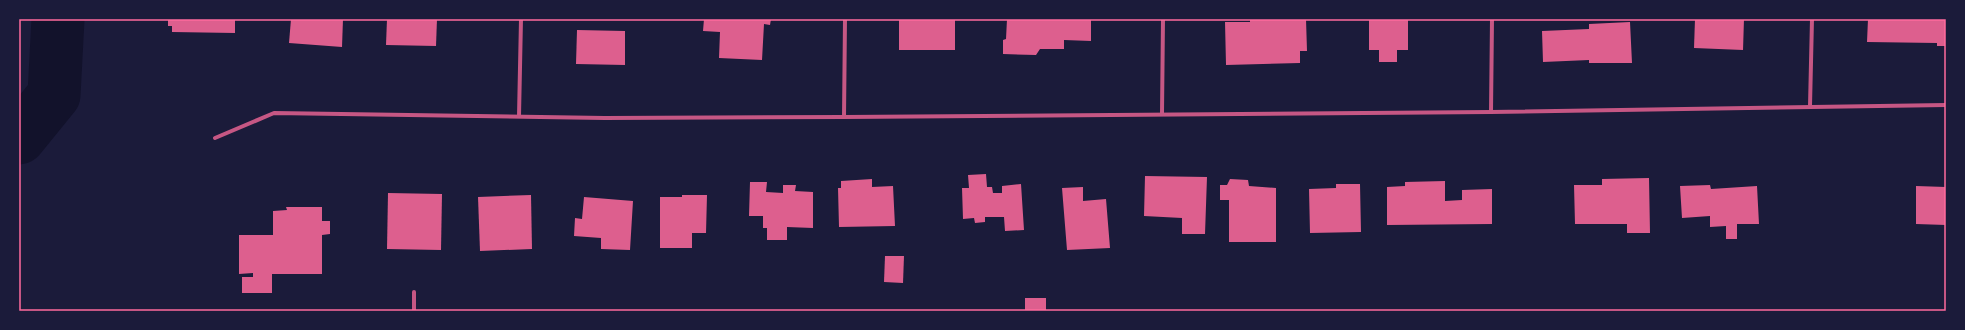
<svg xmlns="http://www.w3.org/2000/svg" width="1965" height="330" viewBox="0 0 1965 330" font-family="Figtree,sans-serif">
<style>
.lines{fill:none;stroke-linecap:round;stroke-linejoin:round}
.river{stroke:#12122b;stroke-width:53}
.building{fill:#dd5f8e}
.minor{stroke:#c65784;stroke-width:4}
.neatline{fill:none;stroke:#ff6b9d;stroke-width:1.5}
</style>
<rect width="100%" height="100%" fill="#1b1b3a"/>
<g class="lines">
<polyline class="river" points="19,138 54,95 58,19"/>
</g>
<g class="building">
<polygon points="168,19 235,19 235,33 172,32 172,26 168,26"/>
<polygon points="291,19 343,19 342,47 289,43"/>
<polygon points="387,19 437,19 436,46 386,45"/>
<polygon points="704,19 771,19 770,25 764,24 762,60 719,58 720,32 703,31"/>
<rect x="899" y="19" width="56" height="31"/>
<polygon points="1007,19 1091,19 1091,41 1064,40 1064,49 1040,49 1036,55 1003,54 1003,40 1006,39"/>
<polygon points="1250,19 1306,19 1307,51 1300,51 1300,63 1226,65 1225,22 1250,22"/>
<polygon points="1369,19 1408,19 1408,50 1397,50 1397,62 1379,62 1379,50 1369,50"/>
<polygon points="1695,19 1744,19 1743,50 1694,48"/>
<polygon points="1868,19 1946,19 1946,46 1937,46 1937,43 1867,42"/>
<polygon points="1630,22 1632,63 1589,63 1589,60 1543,62 1542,31 1589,29 1589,24"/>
<polygon points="577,30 625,31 625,65 576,64"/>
<polygon points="986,174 987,187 992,187 993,193 1002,193 1002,186 1021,184 1024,230 1005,231 1004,217 985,217 985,222 975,223 974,218 963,219 962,188 969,188 968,175"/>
<polygon points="1145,176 1207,177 1205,234 1182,234 1182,218 1144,216"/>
<polygon points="1649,178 1650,233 1627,233 1627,224 1575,224 1574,185 1602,185 1602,179"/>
<polygon points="872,179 872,187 893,186 895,226 839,227 838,188 841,188 841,181"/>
<polygon points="1230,179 1248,180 1249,186 1276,188 1276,242 1229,242 1229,200 1220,200 1220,185 1227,185"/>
<polygon points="1445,181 1445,201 1462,200 1462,190 1492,189 1492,224 1387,225 1387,187 1405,186 1405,182"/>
<polygon points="750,182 767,182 766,192 783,193 783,185 796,185 795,191 813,192 813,228 787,227 787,240 767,240 767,228 763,228 763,216 749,216"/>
<polygon points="1336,184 1360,184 1361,232 1310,233 1309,189 1336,188"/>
<polygon points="1710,185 1711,189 1757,186 1759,224 1737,224 1737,239 1726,239 1726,226 1710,227 1710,216 1682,218 1680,186"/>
<polygon points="1916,186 1946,187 1946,225 1916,224"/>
<polygon points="1083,187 1083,201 1106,199 1110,248 1067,250 1062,188"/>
<polygon points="388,193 442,194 441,250 387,249"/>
<polygon points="531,195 532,249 480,251 478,197"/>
<polygon points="682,195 707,195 706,233 692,233 692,248 660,248 660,197 682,197"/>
<polygon points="584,197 633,201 630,250 601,249 601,238 574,236 575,218 582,219"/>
<polygon points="286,207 322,207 322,221 330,221 330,234 322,235 322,274 272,274 272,293 242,293 242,277 253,277 253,273 239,274 239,235 273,235 273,211 287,210"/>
<polygon points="885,256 904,256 903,283 884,282"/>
<rect x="1025" y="298" width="21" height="13"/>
</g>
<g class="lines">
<g class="minor">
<polyline points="1810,106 1812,19"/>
<polyline points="1491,112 1492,19"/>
<polyline points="1162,113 1163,19"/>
<polyline points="519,116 521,19"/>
<polyline points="844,117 845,19"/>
<polyline points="215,138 274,113 605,118 844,117 1491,112 1946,105"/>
<polyline points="414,311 414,292"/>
</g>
</g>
<rect width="1965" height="330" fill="none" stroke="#1b1b3a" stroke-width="40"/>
<rect x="20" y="20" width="1925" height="290" class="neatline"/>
</svg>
